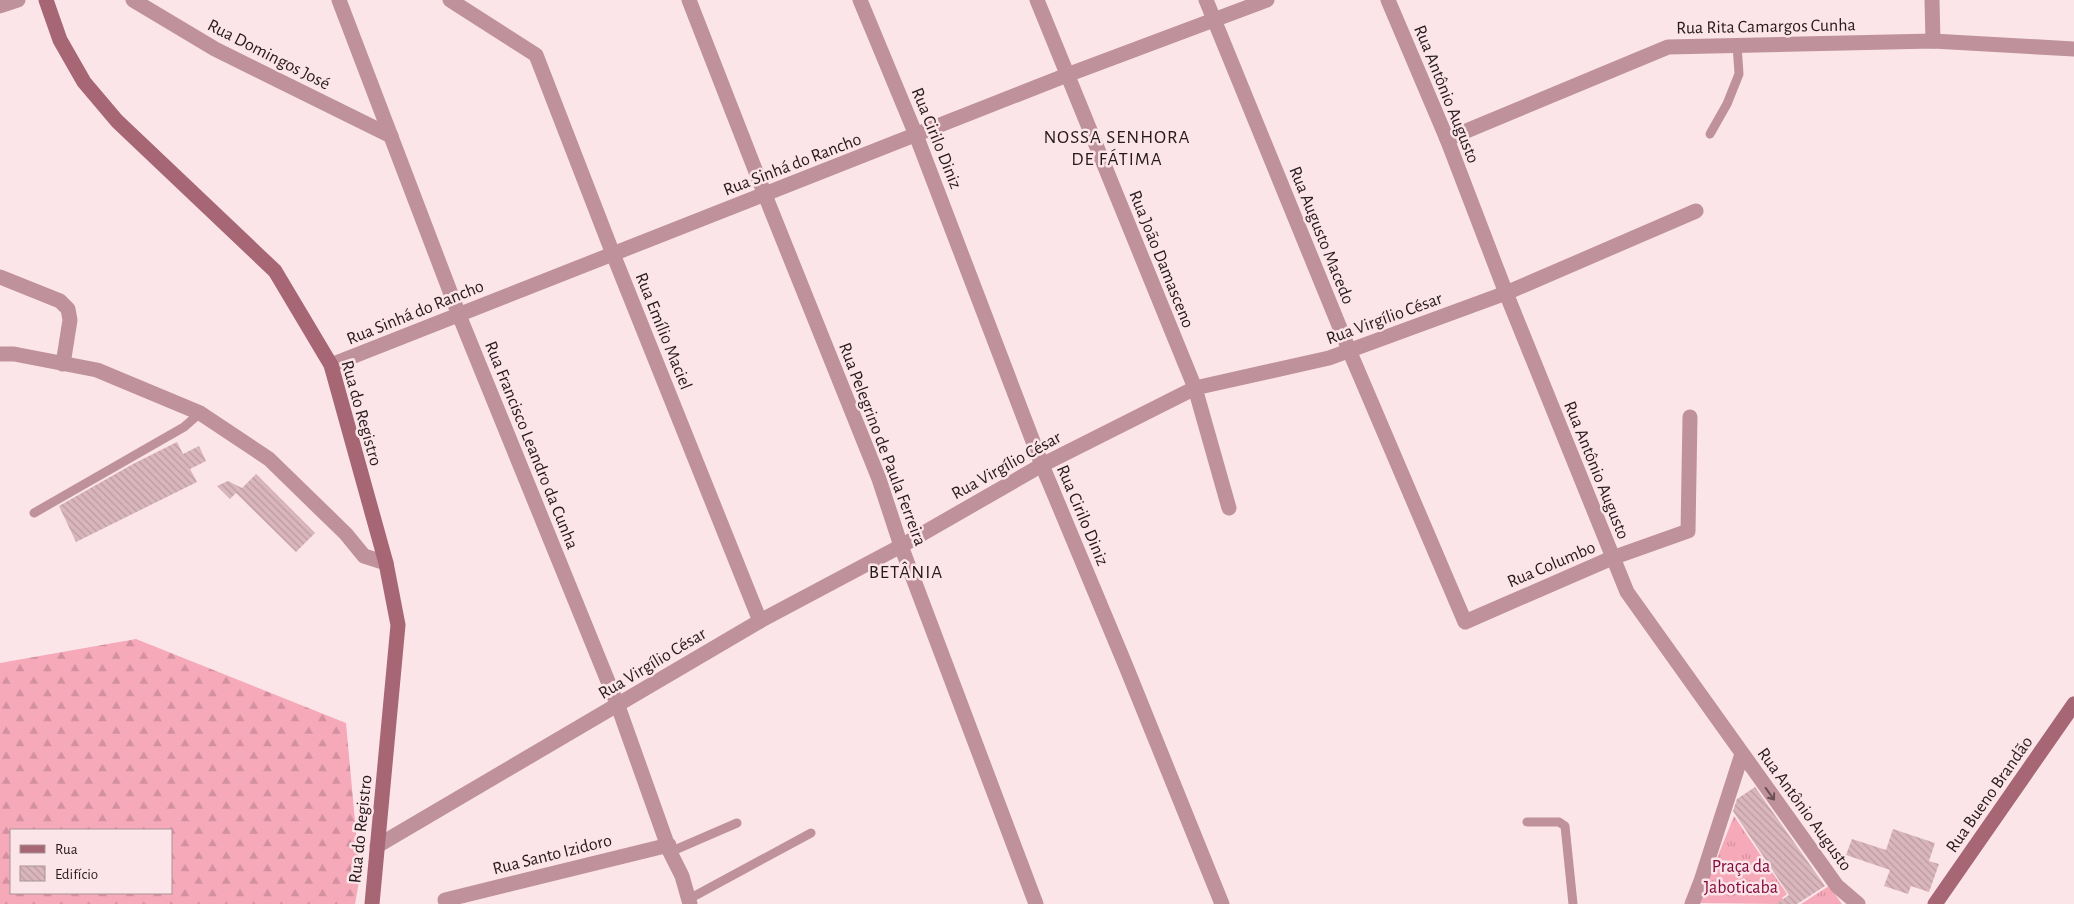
<svg xmlns="http://www.w3.org/2000/svg" width="2074" height="904" viewBox="0 0 2074 904" font-family="'Alegreya Sans',sans-serif">
<style>
.grass{fill:url(#grass-tufts)}
.forest{fill:url(#forest-firs);fill-rule:evenodd}
.building{fill:url(#building-back-hatch)}
.lines{fill:none;stroke-linecap:round;stroke-linejoin:round}
.lane{stroke:#bf929b;stroke-width:9}
.street{stroke:#bf929b;stroke-width:15}
.secondary{stroke:#a66674;stroke-width:15}
.oneway{stroke:#6b5056}
.labels{text-anchor:middle;stroke-width:5;stroke-linejoin:round;paint-order:stroke}
.street-label{font-size:18px;fill:#271a1d;stroke:#fce5e9}
.park-label{font-size:18px;fill:#840b3c;stroke:#fce5e9}
.neighbourhood-label{font-size:19px;letter-spacing:1px;fill:#271a1d;stroke:#fce5e9}
</style>
<defs>
<pattern id="grass-tufts" width="24" height="20" patternUnits="userSpaceOnUse" patternTransform="scale(1.25)"><rect width="24" height="20" fill="#f6a9b9"/><path d="M3 7l-1-3M5 7V3M7 7l1-3M15 17l-1-3M17 17v-4M19 17l1-3" fill="none" stroke="#d3919f"/></pattern>
<pattern id="forest-firs" width="22" height="20" patternUnits="userSpaceOnUse" patternTransform="scale(1.25)"><rect width="22" height="20" fill="#f6a9b9"/><path d="M5 1l3.5 6h-7zM16 11l3.5 6h-7z" fill="#d3919f"/></pattern>
<pattern id="building-back-hatch" width="6" height="6" patternUnits="userSpaceOnUse" patternTransform="scale(1.25)"><rect width="6" height="6" fill="#d9b5bc"/><path d="M-1 5l2 2M0 0l6 6M5-1l2 2" fill="none" stroke="#ba9ba1"/></pattern>
</defs>
<rect width="100%" height="100%" fill="#fce5e9"/>
<g class="grass">
<polygon points="1734,816 1787,894 1782,898 1786,904 1699,903"/>
<polygon points="1829,886 1842,904 1801,904"/>
</g>
<path class="forest" d="M136 639 346 723 360 876 355 904H0V663ZM11 830H171V893H11Z"/>
<g class="building">
<polygon points="177,442 183,454 199,446 206,461 190,469 197,482 76,542 59,506 133,464"/>
<polygon points="256,474 315,533 296,552 236,493 230,499 217,486 228,481 242,488"/>
<polygon points="1755,787 1825,886 1797,904 1776,904 1789,895 1733,811 1737,799"/>
<polygon points="1893,829 1935,843 1929,861 1939,864 1929,892 1911,886 1908,894 1884,886 1890,870 1846,855 1852,839 1886,850"/>
</g>
<g class="lines">
<g class="lane">
<polyline points="1710,134 1727,104 1739,74 1737,45"/>
<polyline points="34,513 184,427 200,413"/>
<polyline points="1527,822 1559,822 1565,826 1573,904"/>
<polyline points="670,852 737,823"/>
<polyline points="689,899 811,833"/>
</g>
<g class="street">
<polyline points="133,0 215,49 391,136"/>
<polyline points="339,0 459,315 618,706 670,852 682,876 690,904"/>
<polyline points="450,0 536,55 613,254 760,621"/>
<polyline points="689,0 765,195 879,479 901,546 1036,904"/>
<polyline points="860,0 916,135 1042,465 1125,664 1222,904"/>
<polyline points="1037,0 1195,388 1229,508"/>
<polyline points="1206,0 1349,350 1465,622 1612,558 1688,531 1690,417"/>
<polyline points="1388,0 1447,139 1506,293 1627,592 1837,886 1858,904"/>
<polyline points="1932,0 1933,41"/>
<polyline points="0,6 18,0"/>
<polyline points="1447,139 1668,47 1933,41 2074,49"/>
<polyline points="0,277 60,301 68,309 70,320 63,364"/>
<polyline points="0,354 14,354 97,370 200,413 269,459 346,534 364,556 386,563"/>
<polyline points="331,365 1067,75 1267,0"/>
<polyline points="377,846 760,621 901,546 1042,465 1195,388 1329,358 1506,293 1696,211"/>
<polyline points="445,900 669,845"/>
<polyline points="1692,904 1701,881 1742,754"/>
</g>
<g class="secondary">
<polyline points="46,0 60,40 84,82 117,121 275,271 331,365 386,563 398,625 372,904"/>
<polyline points="1935,904 2074,704"/>
</g>
</g>
<defs><path id="oneway-shaft" d="M-6 0H5M1.5-3L5.5 0L1.5 3" fill="none" stroke-width="1.6" stroke-linecap="round" stroke-linejoin="round" transform="scale(1.25)"/></defs>
<use class="oneway" href="#oneway-shaft" transform="translate(1770 794) rotate(54)"/>
<g class="labels">
<g class="street-label">
<text transform="translate(1766 26) rotate(-1)" y="6">Rua Rita Camargos Cunha</text>
<text transform="translate(269 54) rotate(27)" y="6">Rua Domingos José</text>
<text transform="translate(1447 94) rotate(68)" y="6">Rua Antônio Augusto</text>
<text transform="translate(937 138) rotate(68)" y="6">Rua Cirilo Diniz</text>
<text transform="translate(792 164) rotate(-21)" y="6">Rua Sinhá do Rancho</text>
<text transform="translate(1322 235) rotate(68)" y="6">Rua Augusto Macedo</text>
<text transform="translate(1162 259) rotate(68)" y="6">Rua João Damasceno</text>
<text transform="translate(415 312) rotate(-22)" y="6">Rua Sinhá do Rancho</text>
<text transform="translate(1384 318) rotate(-20)" y="6">Rua Virgílio César</text>
<text transform="translate(664 331) rotate(68)" y="6">Rua Emílio Maciel</text>
<text transform="translate(362 413) rotate(74)" y="6">Rua do Registro</text>
<text transform="translate(883 444) rotate(69)" y="6">Rua Pelegrino de Paula Ferreira</text>
<text transform="translate(532 445) rotate(68)" y="6">Rua Francisco Leandro da Cunha</text>
<text transform="translate(1006 465) rotate(-29)" y="6">Rua Virgílio César</text>
<text transform="translate(1597 470) rotate(68)" y="6">Rua Antônio Augusto</text>
<text transform="translate(1083 515) rotate(67)" y="6">Rua Cirilo Diniz</text>
<text transform="translate(1551 564) rotate(-23)" y="6">Rua Columbo</text>
<text transform="translate(652 663) rotate(-31)" y="6">Rua Virgílio César</text>
<text transform="translate(1989 794) rotate(-55)" y="6">Rua Bueno Brandão</text>
<text transform="translate(1805 809) rotate(54)" y="6">Rua Antônio Augusto</text>
<text transform="translate(360 829) rotate(-84)" y="6">Rua do Registro</text>
<text transform="translate(552 854) rotate(-14)" y="6">Rua Santo Izidoro</text>
</g>
<g class="park-label">
<text x="1741" y="872">Praça da<tspan x="1741" dy="21">Jaboticaba</tspan></text>
</g>
<g class="neighbourhood-label">
<text x="1117" y="143">NOSSA SENHORA<tspan x="1117" dy="22">DE FÁTIMA</tspan></text>
<text x="906" y="578">BETÂNIA</text>
</g>
</g>
<rect x="10" y="829" width="162" height="65" fill="#fce5e9" stroke="#a79497"/>
<rect x="20" y="845" width="25" height="8" fill="#a66674" stroke="#a79497"/>
<text x="55" y="854" font-size="15" fill="#271a1d">Rua</text>
<rect x="20" y="866" width="25" height="15" fill="url(#building-back-hatch)" stroke="#a79497"/>
<text x="55" y="879" font-size="15" fill="#271a1d">Edifício</text>
</svg>
